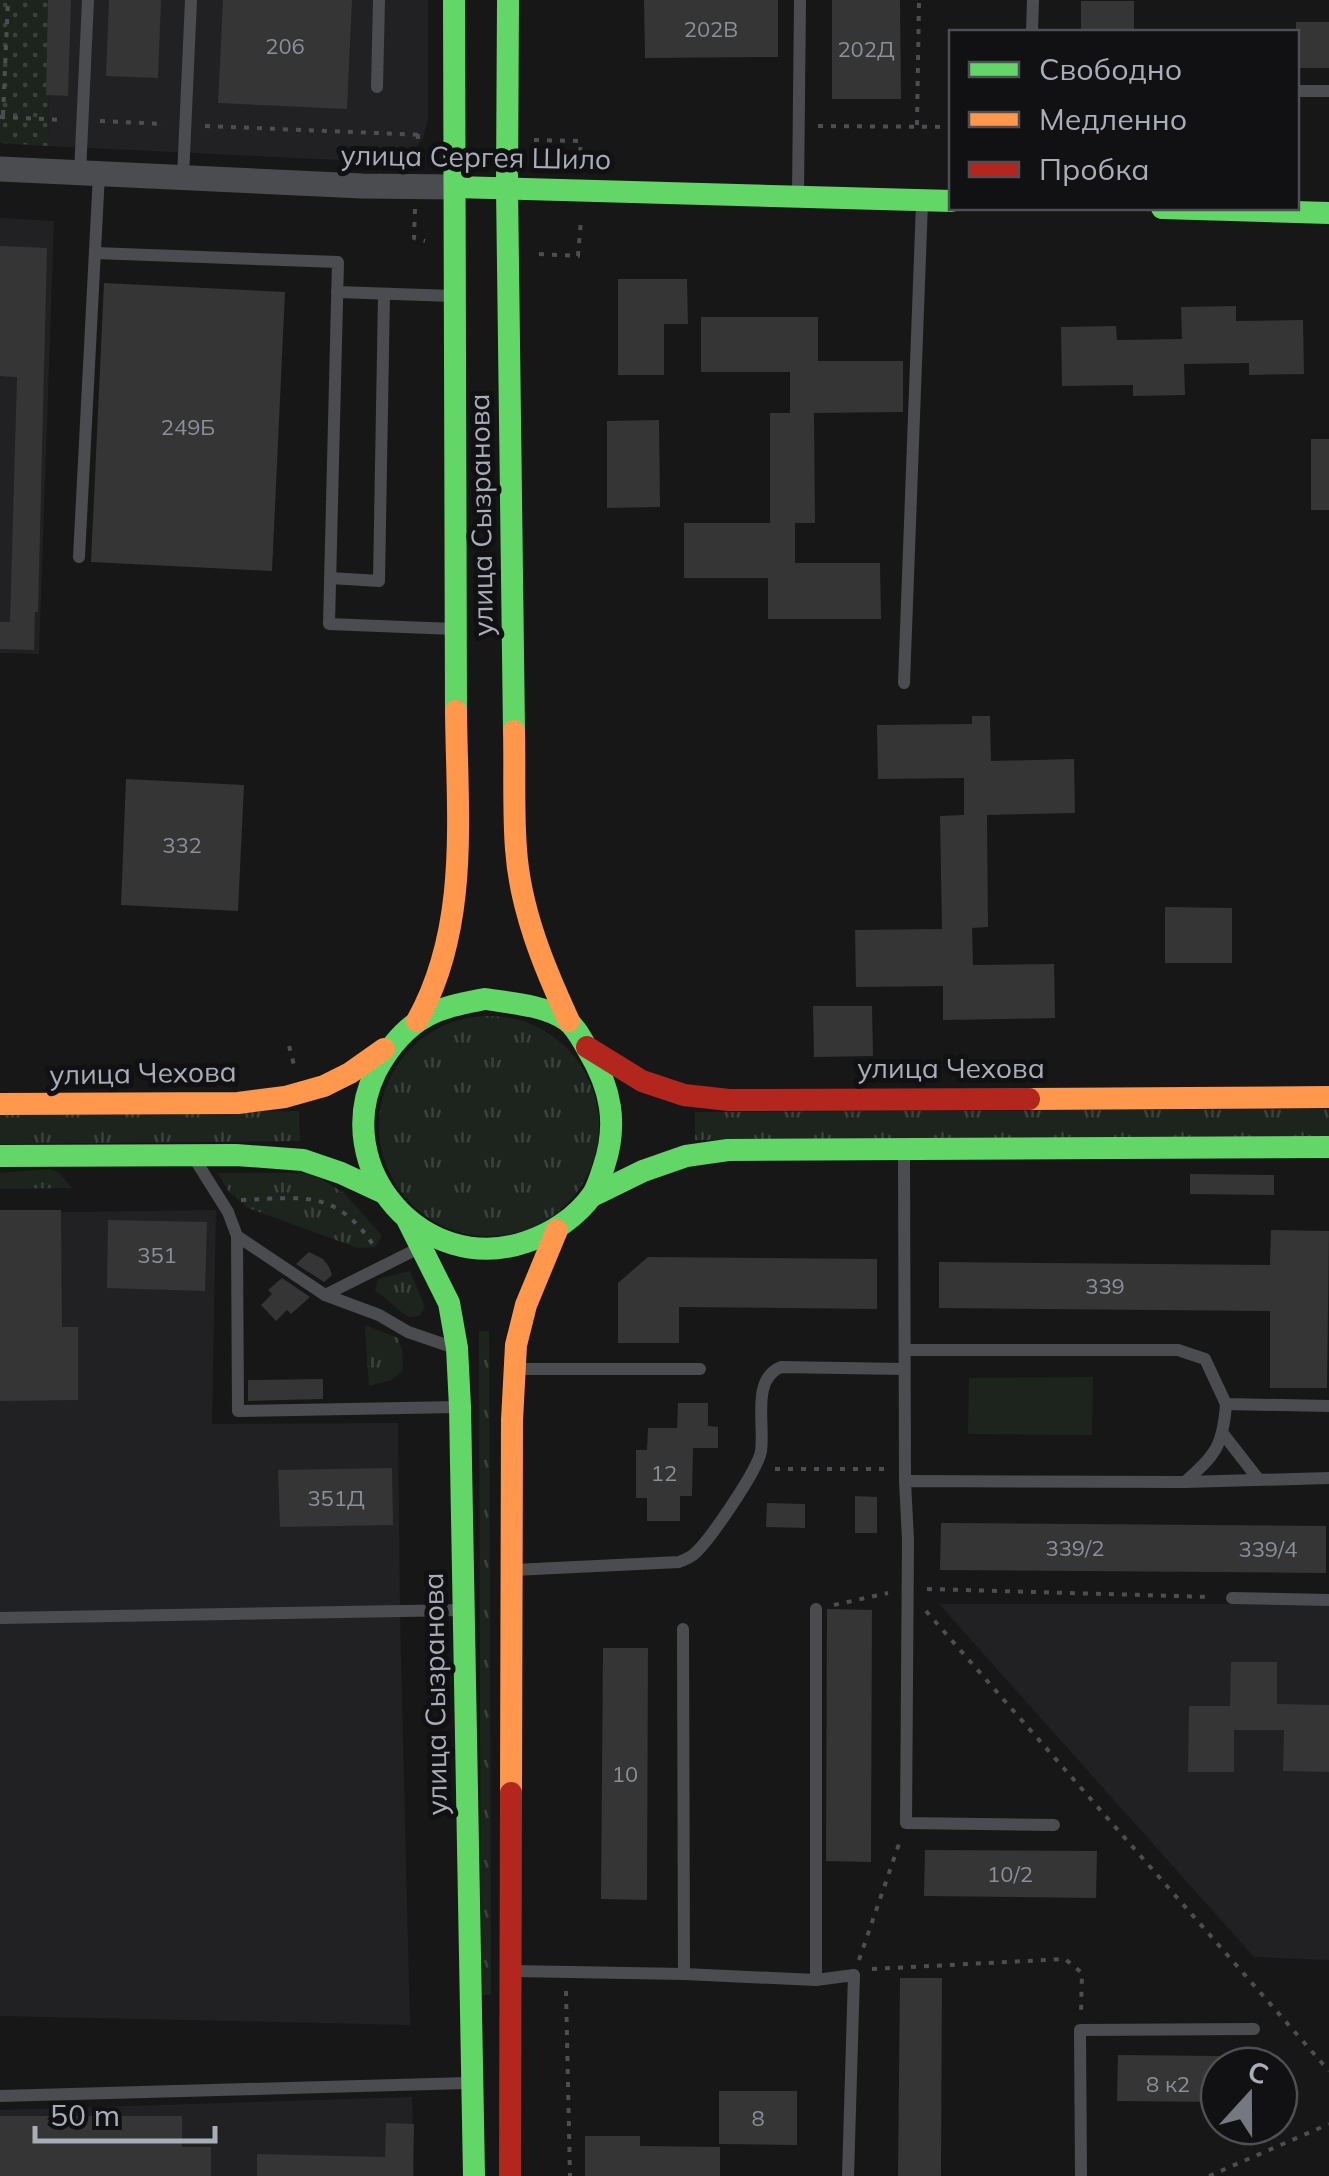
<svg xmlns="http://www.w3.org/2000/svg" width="1329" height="2176" viewBox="0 0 1329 2176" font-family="Mulish,sans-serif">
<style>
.built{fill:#212123}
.grass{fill:url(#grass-tufts)}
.park{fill:url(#park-dots)}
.garden{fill:#1d241e}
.building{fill:#353536}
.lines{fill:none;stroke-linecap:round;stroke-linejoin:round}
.path{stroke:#4d4e52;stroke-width:4;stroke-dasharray:5 8;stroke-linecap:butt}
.lane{stroke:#4b4c50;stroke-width:12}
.street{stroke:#4b4c50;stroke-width:25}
.fast{stroke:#63d668;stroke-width:22}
.slow{stroke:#ff974d;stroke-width:22}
.jam{stroke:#b3261e;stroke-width:22}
.labels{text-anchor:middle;stroke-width:10;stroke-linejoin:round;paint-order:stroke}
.number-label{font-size:22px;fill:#8b8f98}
.street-label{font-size:28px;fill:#a8adb8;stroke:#111113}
</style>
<defs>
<pattern id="grass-tufts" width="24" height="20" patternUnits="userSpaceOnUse" patternTransform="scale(2.5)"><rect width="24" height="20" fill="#1d241e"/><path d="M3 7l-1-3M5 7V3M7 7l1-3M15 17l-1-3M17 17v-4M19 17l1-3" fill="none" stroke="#3b413d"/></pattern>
<pattern id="park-dots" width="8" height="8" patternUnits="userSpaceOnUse" patternTransform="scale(2.5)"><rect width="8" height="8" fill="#1d241e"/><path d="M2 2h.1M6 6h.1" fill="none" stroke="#3b413d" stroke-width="1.8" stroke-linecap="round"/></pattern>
</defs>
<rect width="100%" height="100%" fill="#171717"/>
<g class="built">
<polygon points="50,0 428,0 428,119 423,138 413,151 400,158 381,162 48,146"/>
<polygon points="0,218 54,221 39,654 0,653"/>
<polygon points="216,1210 212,1424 398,1423 400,1614 410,2025 0,2016 0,1213"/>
<polygon points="939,1604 1329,1604 1329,1960 1254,1957"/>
<polygon points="412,2097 414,2176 0,2176 0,2110"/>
</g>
<g class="grass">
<circle cx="489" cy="1126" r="110"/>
<polygon points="1329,1109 1329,1137 695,1140 695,1112"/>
<polygon points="299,1111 300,1141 0,1144 0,1114"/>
<polygon points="50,1169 59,1173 72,1188 0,1189 0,1173"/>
<polygon points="218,1173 311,1173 344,1193 382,1236 375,1247 358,1248 248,1208 229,1192"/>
<polygon points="410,1271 425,1307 419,1316 408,1317 375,1290 378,1279"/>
<polygon points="365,1325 398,1338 402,1350 403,1370 391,1380 369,1386"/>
<polygon points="479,1331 489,1331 491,1995 481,1995"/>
</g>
<polygon class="park" points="0,0 50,0 48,146 0,143"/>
<polygon class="garden" points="1093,1377 1092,1435 968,1434 969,1378"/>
<g class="building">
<polygon points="48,0 71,0 68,96 46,95"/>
<polygon points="109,0 161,0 158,78 106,76"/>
<polygon points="223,0 352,0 347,109 218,103"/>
<polygon points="644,0 778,0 778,57 645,58"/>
<polygon points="832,0 900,0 901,99 832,99"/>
<rect x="1081" y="1" width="53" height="31"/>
<rect x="1296" y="22" width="33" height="46"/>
<polygon points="0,246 47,248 38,612 35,612 34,650 0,649 0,622 10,622 17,377 0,376"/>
<polygon points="618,279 687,279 688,324 664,324 664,375 618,375"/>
<polygon points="104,283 285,292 272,571 91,562"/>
<polygon points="1236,306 1236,321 1303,320 1304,374 1249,375 1249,363 1184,364 1185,395 1133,396 1133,385 1062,386 1061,327 1116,326 1117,340 1182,339 1181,307"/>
<polygon points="701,317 818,317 818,361 903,361 903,412 814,413 815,523 795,523 795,563 880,563 881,619 768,619 768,578 684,578 684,523 770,523 770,413 790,413 790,372 701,372"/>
<polygon points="659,420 660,507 607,508 607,421"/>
<rect x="1311" y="439" width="18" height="71"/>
<polygon points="972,716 990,716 991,761 1074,759 1075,813 987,815 988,927 972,928 973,965 1054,964 1055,1018 943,1020 943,986 856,987 855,930 942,929 940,816 964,815 964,778 878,779 877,725 972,724"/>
<polygon points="126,779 244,785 238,911 121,905"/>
<polygon points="1165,907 1232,908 1232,963 1165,963"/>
<polygon points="813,1006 872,1006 873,1056 814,1057"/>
<polygon points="1190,1174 1274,1175 1274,1195 1190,1194"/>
<polygon points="0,1210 61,1210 62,1327 78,1327 78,1400 0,1401"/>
<polygon points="108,1220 207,1222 205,1291 107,1288"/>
<polygon points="1271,1230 1329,1231 1327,1388 1270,1388 1270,1311 939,1308 939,1262 1270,1265"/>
<polygon points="309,1252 323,1259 329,1267 332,1275 324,1282 296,1264"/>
<polygon points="648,1257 877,1259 877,1309 679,1307 679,1343 618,1343 618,1283"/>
<polygon points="282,1278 310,1297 291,1314 287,1310 276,1321 261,1305 272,1294 268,1290"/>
<polygon points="323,1379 323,1399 248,1401 248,1380"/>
<polygon points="678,1403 708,1403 708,1426 718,1427 718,1448 693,1448 692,1496 680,1496 680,1521 647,1521 647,1498 636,1498 636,1450 647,1450 648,1428 677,1428"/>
<polygon points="392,1468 393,1525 280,1527 278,1470"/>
<polygon points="855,1496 877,1497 877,1533 855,1533"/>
<polygon points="767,1503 805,1504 805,1528 766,1527"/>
<polygon points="941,1523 1326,1526 1326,1573 940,1570"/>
<polygon points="827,1609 872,1610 871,1862 826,1861"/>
<polygon points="603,1648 648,1648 647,1900 601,1899"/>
<polygon points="1231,1662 1277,1662 1277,1704 1329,1705 1329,1772 1283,1771 1284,1730 1234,1730 1234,1772 1188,1772 1189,1706 1230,1706"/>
<polygon points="925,1850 1097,1851 1096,1898 924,1896"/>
<polygon points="900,1978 942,1978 941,2176 898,2176"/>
<polygon points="1118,2055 1219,2056 1219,2102 1117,2101"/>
<polygon points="719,2091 797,2091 797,2145 719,2144"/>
<polygon points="0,2116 182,2116 182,2147 211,2147 211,2176 0,2176"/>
<polygon points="386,2123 414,2124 413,2176 257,2176 257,2154 385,2157"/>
<polygon points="585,2136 640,2136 640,2146 720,2147 720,2176 585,2176"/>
</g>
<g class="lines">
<g class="path">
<polyline points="3,115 8,0"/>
<polyline points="0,117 65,120"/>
<polyline points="100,121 165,124"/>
<polyline points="917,125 919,0"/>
<polyline points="205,126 425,135"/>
<polyline points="818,126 952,127"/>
<polyline points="534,140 580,141 581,161"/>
<polyline points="417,165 418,134"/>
<polyline points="415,209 414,238 425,241"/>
<polyline points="539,254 578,256 581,220"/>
<polyline points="289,1046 294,1065"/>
<path d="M241 1200C305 1198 336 1188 376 1249"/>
<polyline points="775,1469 886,1469"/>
<polyline points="927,1589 1212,1597"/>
<polyline points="834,1605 888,1593"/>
<polyline points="926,1611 1329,2071"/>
<polyline points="859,1960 900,1841"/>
<polyline points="872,1969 1065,1959 1082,1973 1081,2014"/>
<polyline points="566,1991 570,2176"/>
<polyline points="1209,2176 1329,2124"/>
</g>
<g class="lane">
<polyline points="1032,32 1033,0"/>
<polyline points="377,87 379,0"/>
<polyline points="1296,91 1329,91"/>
<polyline points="80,173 88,0"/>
<polyline points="183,177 191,0"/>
<polyline points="798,194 800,0"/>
<polyline points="95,253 338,262 329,624 454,629"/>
<polyline points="337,292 453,296"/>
<polyline points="79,557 99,174"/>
<polyline points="330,578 379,581 384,294"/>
<polyline points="904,683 922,203"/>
<polyline points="904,1152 905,1481"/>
<polyline points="196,1161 228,1212 237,1236 238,1411 457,1407"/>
<polyline points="237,1236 325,1295 421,1247"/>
<polyline points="325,1295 379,1315 408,1332 452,1347"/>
<polyline points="905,1350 1178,1350 1205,1359 1226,1404 1329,1406"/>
<polyline points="517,1369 700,1369"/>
<polyline points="1224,1435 1259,1480"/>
<polyline points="1185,1482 1329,1478"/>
<path d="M514 1570 679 1562C684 1560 689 1558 693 1555 708 1543 758 1470 761 1451 765 1424 751 1379 781 1367L904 1369"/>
<polyline points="1232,1598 1329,1600"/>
<polyline points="0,1618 462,1610"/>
<polyline points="683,1629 684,1974"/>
<path d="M1054 1825 906 1823 908 1540 905 1481 1185 1482C1216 1454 1223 1446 1226 1404"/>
<polyline points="512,1971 684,1974 816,1980 854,1975 848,2176"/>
<polyline points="816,1980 816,1609"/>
<polyline points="0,2096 467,2083"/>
<polyline points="1081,2176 1080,2030 1254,2029"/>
</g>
<polyline class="street" points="0,169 362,186 455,187"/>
<g class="fast">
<polyline points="454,0 456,711"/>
<polyline points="508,0 507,187 514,731"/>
<polyline points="455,187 952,201"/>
<polyline points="1162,208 1329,213"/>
<path d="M485 999C511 1003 543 1005 566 1020 576 1027 582 1040 588 1050 611 1088 618 1124 604 1166 601 1175 598 1186 593 1194 577 1217 551 1234 526 1242 424 1277 328 1168 376 1071 388 1049 404 1028 427 1016 445 1006 465 1003 485 999Z"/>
<polyline points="0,1156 236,1155 303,1160 341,1173 382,1192"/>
<polyline points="592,1196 643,1171 686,1156 728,1150 1329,1147"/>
<polyline points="408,1221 449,1303 457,1348 460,1407 474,2176"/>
</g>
<g class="slow">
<path d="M514 731C515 770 513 810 516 849 520 909 544 967 569 1021"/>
<path d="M417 1021C470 926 457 815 456 711"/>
<polyline points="1029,1099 1329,1097"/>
<polyline points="0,1104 238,1103 285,1097 324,1086 350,1073 384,1049"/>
<polyline points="511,1793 512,1420 516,1345 526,1305 557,1230"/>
</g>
<g class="jam">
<polyline points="587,1047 642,1081 684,1095 729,1100 1029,1099"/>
<polyline points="510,2176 511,1793"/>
</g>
</g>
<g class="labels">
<g class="number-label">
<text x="711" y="37">202В</text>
<text x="285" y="54">206</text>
<text x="866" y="57">202Д</text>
<text x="188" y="435">249Б</text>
<text x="182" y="853">332</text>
<text x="157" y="1263">351</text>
<text x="1105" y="1294">339</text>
<text x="664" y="1481">12</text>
<text x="336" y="1506">351Д</text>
<text x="1075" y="1556">339/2</text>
<text x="1268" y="1557">339/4</text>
<text x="625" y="1782">10</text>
<text x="1010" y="1882">10/2</text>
<text x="1168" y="2092">8 к2</text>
<text x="758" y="2126">8</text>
</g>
<g class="street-label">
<text transform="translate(476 157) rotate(1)" y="10">улица Сергея Шило</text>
<text transform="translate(481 515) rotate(-91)" y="10">улица Сызранова</text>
<text x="951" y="1078">улица Чехова</text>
<text transform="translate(143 1073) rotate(-1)" y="10">улица Чехова</text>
<text transform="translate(435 1694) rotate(-91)" y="10">улица Сызранова</text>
</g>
</g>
<rect x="949" y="30" width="350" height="180" fill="#111113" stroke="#4d4f55" stroke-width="2.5"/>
<rect x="969" y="62" width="50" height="15" fill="#63d668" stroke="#4d4f55" stroke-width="2.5"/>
<text x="1039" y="80" font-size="30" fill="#a8adb8">Свободно</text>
<rect x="969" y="112" width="50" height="15" fill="#ff974d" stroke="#4d4f55" stroke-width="2.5"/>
<text x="1039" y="130" font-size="30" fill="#a8adb8">Медленно</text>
<rect x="969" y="162" width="50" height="15" fill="#b3261e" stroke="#4d4f55" stroke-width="2.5"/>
<text x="1039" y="180" font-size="30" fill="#a8adb8">Пробка</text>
<g transform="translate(1249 2096) rotate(21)"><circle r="48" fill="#111113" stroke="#4d4f55" stroke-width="2.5"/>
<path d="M0-8L18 38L0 25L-18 38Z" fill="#757880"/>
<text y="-15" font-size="28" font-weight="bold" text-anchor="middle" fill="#a8adb8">С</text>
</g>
<path d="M35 2126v15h180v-15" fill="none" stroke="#a8adb8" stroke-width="5"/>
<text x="50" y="2126" font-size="30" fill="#a8adb8" stroke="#111113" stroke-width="8" paint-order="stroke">50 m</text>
</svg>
